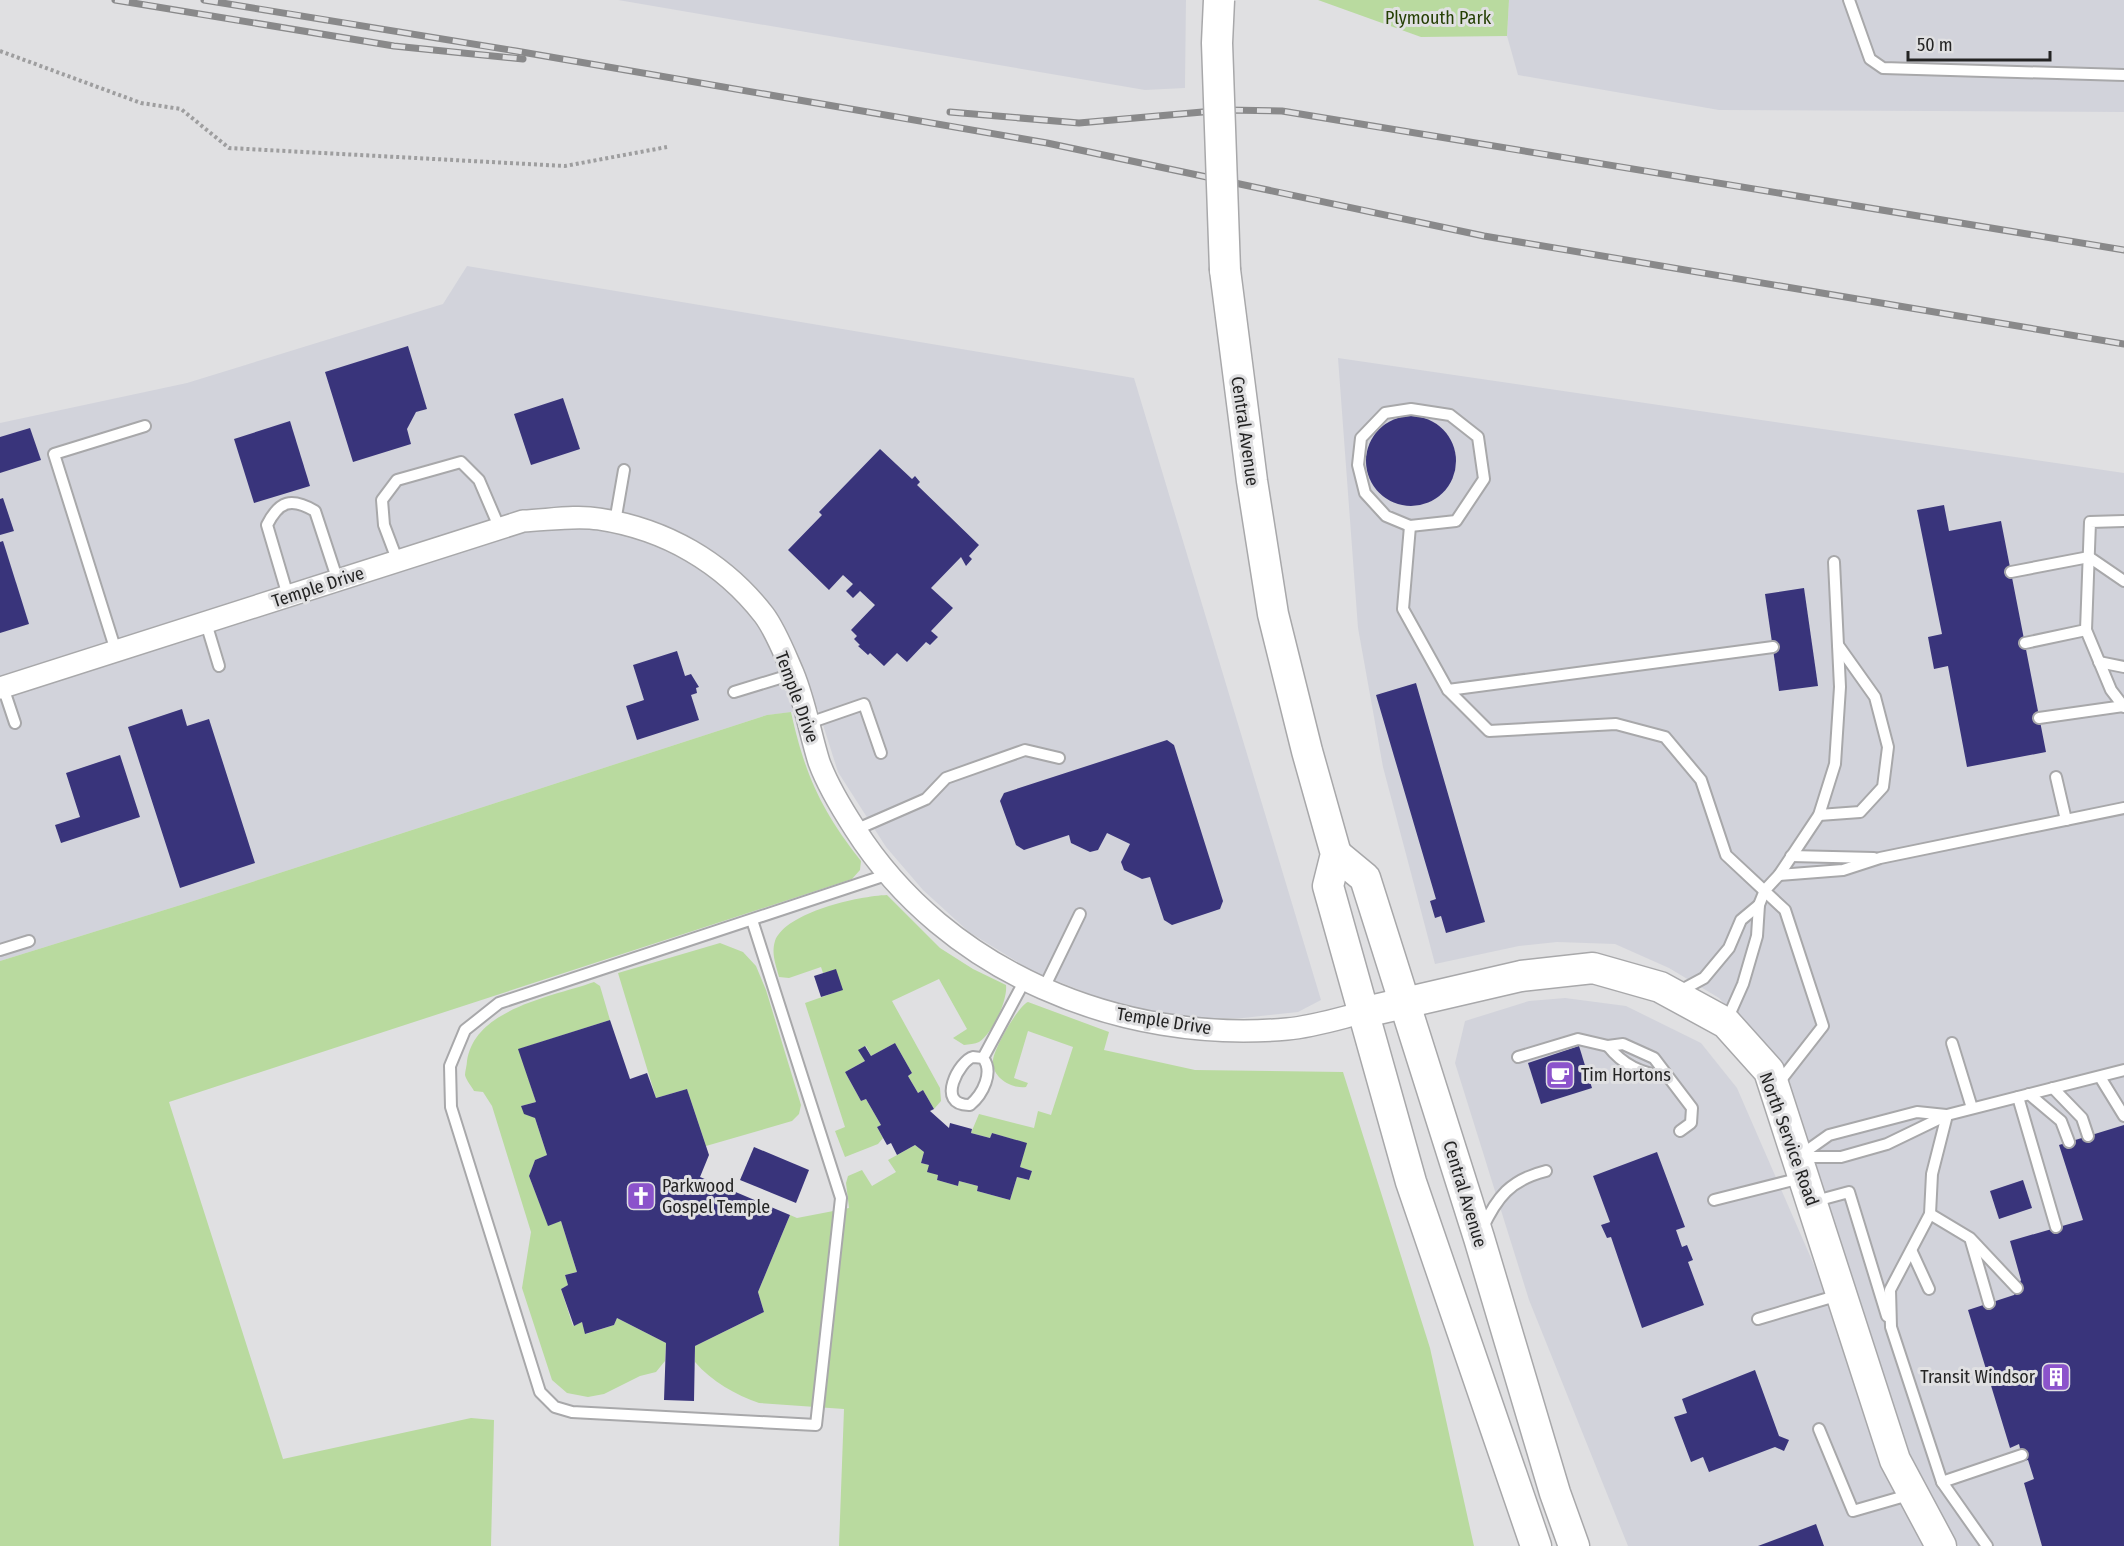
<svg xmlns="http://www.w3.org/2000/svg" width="2124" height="1546" viewBox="0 0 2124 1546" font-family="'Fira Sans Condensed',sans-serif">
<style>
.built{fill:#d2d3db}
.green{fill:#b9da9f}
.building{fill:#39347b}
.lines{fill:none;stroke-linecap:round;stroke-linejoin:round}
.lane-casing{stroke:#a8a8aa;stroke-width:14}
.street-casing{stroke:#a8a8aa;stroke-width:24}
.secondary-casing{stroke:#a8a8aa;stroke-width:33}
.path{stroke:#9e9e9f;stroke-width:4;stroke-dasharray:3 3;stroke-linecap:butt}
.lane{stroke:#fff;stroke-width:10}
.street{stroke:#fff;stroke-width:21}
.secondary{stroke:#fff;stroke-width:30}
.rail-casing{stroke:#89898a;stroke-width:7}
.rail{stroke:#e0e0e2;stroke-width:4.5;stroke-dasharray:14;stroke-linecap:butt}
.secondary-bridge-casing{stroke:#a8a8aa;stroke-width:33;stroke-linecap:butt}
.secondary-bridge{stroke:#fff;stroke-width:30}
.labels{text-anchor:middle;stroke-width:6;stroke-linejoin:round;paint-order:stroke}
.park-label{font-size:18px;fill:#253f04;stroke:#e0e0e2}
.street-label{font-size:18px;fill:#242424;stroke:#e0e0e2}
.poi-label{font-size:18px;fill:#242424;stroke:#e0e0e2;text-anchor:start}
</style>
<rect width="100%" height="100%" fill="#e0e0e2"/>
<g class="built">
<polygon points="618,0 1186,0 1185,88 1145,90"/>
<polygon points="1509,0 2124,0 2124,112 1719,110 1518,75 1507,36"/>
<polygon points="467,266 1134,378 1321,1000 1298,1012 1243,1018 1186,1018 1107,1001 1032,971 969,932 923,890 886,847 838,772 818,709 767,715 187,903 0,961 0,423 187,383 443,304"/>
<polygon points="1338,358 2124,473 2124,1546 1959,1546 1938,1519 1908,1451 1830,1225 1757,1039 1719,998 1669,968 1615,944 1557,942 1519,946 1435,964 1383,767 1358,628"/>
<polygon points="1565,998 1626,1006 1701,1043 1737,1088 1831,1304 1926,1546 1628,1546 1529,1300 1455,1063 1465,1021 1529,1001"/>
</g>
<g class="green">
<polygon points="1318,0 1509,0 1507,36 1421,37"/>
<path d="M791 712C805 775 821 810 861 861L860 870 852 879 169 1102 283 1459 471 1418 494 1420 491 1546H0V961L187 903 767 715Z"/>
<path d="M887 895 940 948 973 969 1006 985C1008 1000 992 1034 979 1042 975 1044 969 1044 964 1045L953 1038 967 1029 939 979 892 1001 940 1088 941 1101 934 1109 923 1090 918 1093 908 1076 912 1073 895 1043 871 1056 866 1046 859 1049 865 1061 845 1072 861 1101 866 1099 881 1125 877 1127 883 1138 878 1144 845 1157 835 1131 845 1127 805 1003 842 990 836 970 823 973 821 967 789 978 779 977C776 965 771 954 775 941 786 912 859 896 887 895Z"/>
<polygon points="720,943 743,952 756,966 766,990 801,1105 799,1114 792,1121 706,1146 687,1089 656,1098 618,973"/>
<path d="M594 982 600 986 610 1020 519 1049 536 1102 521 1106 535 1118 547 1155 535 1160 529 1176 548 1225 561 1221 577 1272 565 1275 568 1285 561 1289 573 1326 582 1322 586 1334 614 1325 617 1318 666 1343 665 1361 656 1372 640 1376 604 1394 588 1397 567 1393 552 1380 522 1288 531 1232 492 1106 483 1092 474 1091C472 1087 466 1080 465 1075 465 1071 467 1065 467 1061 475 1008 552 997 594 982Z"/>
<path d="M1028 1002 1109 1032 1104 1050 1195 1070 1343 1072 1430 1348 1474 1546H839L844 1409 759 1403C736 1395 711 1381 695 1362V1346L764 1312 758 1292 790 1215 797 1218 849 1208 846 1183 848 1176 862 1170 872 1186 896 1172 888 1160 915 1145 924 1152 921 1163 929 1165 938 1175 937 1180 958 1186 959 1181 978 1186 977 1191 1010 1200 1017 1177 1029 1180 1032 1171 1020 1167 1026 1143 992 1133 990 1138 971 1133 979 1114 1034 1128 1038 1111 1051 1115 1073 1047 1028 1031 1014 1078 1028 1083 1026 1087C1012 1089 992 1078 993 1061 993 1050 1018 1006 1028 1002Z"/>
</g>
<g class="building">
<polygon points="408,346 427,409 416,412 407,429 411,444 353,462 325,372"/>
<polygon points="563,398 580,449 531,465 514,414"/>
<circle cx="1411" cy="461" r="45"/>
<polygon points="290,421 310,486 254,503 234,439"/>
<polygon points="30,428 41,460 0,473 0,437"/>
<polygon points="880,449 912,479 915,476 920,482 917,485 979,545 969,556 972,559 966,566 961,557 931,588 953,608 931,631 938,637 930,645 926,642 907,662 897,653 884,666 870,653 868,655 858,646 860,645 854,639 857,636 851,630 875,605 860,591 853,598 846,591 853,584 843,575 829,590 788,550 822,515 819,512"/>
<polygon points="3,498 14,531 0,535 0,499"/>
<polygon points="1944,505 1949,531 2001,521 2046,752 1967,767 1948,666 1934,669 1928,637 1942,634 1917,510"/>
<polygon points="3,541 29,624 0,633 0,542"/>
<polygon points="1804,588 1818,686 1779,691 1765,594"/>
<polygon points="677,651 685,676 691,674 699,687 696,688 697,693 691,695 699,720 637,740 626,706 644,700 633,665"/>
<polygon points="1416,683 1485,922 1446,933 1441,916 1435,918 1430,901 1436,899 1376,695"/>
<polygon points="182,709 187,726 209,719 255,863 180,888 128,727"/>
<polygon points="1167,740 1174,745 1223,901 1220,909 1172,925 1164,920 1150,877 1142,879 1124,870 1121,862 1130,844 1107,833 1098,850 1090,852 1071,843 1069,835 1024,850 1016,845 1000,801 1004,793"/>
<polygon points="120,755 140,817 61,843 55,825 80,817 66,773"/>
<polygon points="836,969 843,990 821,997 814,976"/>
<polygon points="610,1020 630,1079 647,1073 656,1098 687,1089 709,1155 700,1177 790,1215 758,1292 764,1312 695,1346 694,1401 664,1400 666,1343 617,1318 614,1325 585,1334 582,1322 574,1326 561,1289 568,1285 565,1275 577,1272 561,1221 548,1226 529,1176 535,1160 547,1155 535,1118 524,1114 521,1106 536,1102 518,1049"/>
<polygon points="895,1043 912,1073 908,1076 918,1093 923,1090 934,1109 930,1111 949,1128 950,1123 972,1129 971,1133 990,1138 992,1133 1027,1143 1020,1167 1032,1171 1029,1180 1017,1177 1010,1200 977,1191 978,1186 959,1181 958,1186 937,1180 938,1175 927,1172 929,1165 921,1163 924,1152 915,1145 897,1155 891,1143 887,1145 877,1127 881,1125 866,1099 861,1101 845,1072 865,1061 858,1050 865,1046 871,1056"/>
<polygon points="1579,1046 1592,1088 1541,1104 1528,1063"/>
<polygon points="2124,1125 2124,1546 2042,1546 2024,1483 2034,1479 2028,1460 2023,1461 2019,1444 2010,1448 1968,1310 2014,1295 2021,1280 2010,1241 2083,1220 2059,1145"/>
<polygon points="754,1147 809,1170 796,1203 740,1180"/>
<polygon points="1657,1152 1685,1227 1676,1230 1682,1247 1687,1245 1693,1260 1688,1262 1704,1305 1642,1328 1611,1237 1607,1238 1601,1225 1610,1222 1593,1176"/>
<polygon points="2023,1180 2032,1208 1999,1219 1990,1191"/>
<polygon points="1755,1370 1779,1436 1789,1440 1784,1451 1775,1447 1709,1472 1703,1457 1691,1462 1674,1417 1687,1413 1682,1399"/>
<polygon points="1816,1524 1824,1546 1758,1546"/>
</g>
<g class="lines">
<g class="lane-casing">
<g id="lane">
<polyline points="1849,0 1870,59 1883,68 2124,75"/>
<polygon points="1411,409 1450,415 1478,437 1484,479 1456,521 1410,526 1386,516 1365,493 1358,465 1361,438 1385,413"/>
<polyline points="2124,521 2090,522 2086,630 2111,690 2124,707"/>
<polyline points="615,522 624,470"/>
<polyline points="1410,526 1403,609 1448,690 1489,731 1616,724 1665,737 1701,780 1726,855 1785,910 1823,1026 1777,1085"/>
<polyline points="398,562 384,525 382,500 397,480 461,462 479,480 500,529"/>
<polyline points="2011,572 2089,557 2124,581"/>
<path d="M288 596 267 525C279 501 291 497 315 511L338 581"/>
<polyline points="206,623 219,666"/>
<polyline points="2025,643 2086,630"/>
<polyline points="116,651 54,454 145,426"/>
<polyline points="2099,662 2124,667"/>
<polyline points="3,687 15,723"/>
<polyline points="1448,690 1773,647"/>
<polyline points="734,692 793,674"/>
<polyline points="2039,718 2124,706"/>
<polyline points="809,723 864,704 881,753"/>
<polyline points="2056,777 2066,820"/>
<polyline points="1819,815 1860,812 1883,787 1888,747 1875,697 1838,645"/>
<polyline points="855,830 926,799 946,778 1025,750 1059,758"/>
<polyline points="1791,856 1874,858"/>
<polyline points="1779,875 1843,870 1880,858 2124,808"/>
<polyline points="752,920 841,1198 816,1425 572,1412 555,1407 540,1392 451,1107 450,1066 465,1030 499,1003 889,874"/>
<polyline points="0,950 29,941"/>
<polyline points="1043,990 1080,914"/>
<polyline points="1678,992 1704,978 1729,948 1741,920 1759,905"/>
<polyline points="1727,1020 1743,984 1757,936 1759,905 1765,890 1779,875 1819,815 1835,764 1840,687 1834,562"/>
<polyline points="1952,1043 1972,1108"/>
<path d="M1608 1046C1622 1064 1642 1074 1665 1076"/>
<polyline points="1518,1057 1578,1039 1608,1046 1623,1044 1654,1058 1692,1108 1691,1123 1680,1131"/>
<path d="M983 1058C981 1058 974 1057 973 1057 960 1060 934 1106 970 1105 983 1094 994 1072 983 1058L1025 980"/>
<polyline points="2100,1077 2124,1116"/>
<polyline points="2053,1088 2082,1118 2088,1136"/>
<polyline points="2029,1094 2061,1121 2069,1142"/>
<polyline points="2018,1097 2056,1227"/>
<polyline points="1947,1115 1932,1174 1930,1214 1890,1290 1891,1327 1942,1482 1987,1546"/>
<polyline points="1798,1157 1841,1157 1887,1144 1947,1115 2124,1070"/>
<polyline points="1798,1157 1829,1135 1917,1112 1946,1115"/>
<polyline points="1714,1200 1801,1178"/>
<polyline points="1812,1202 1849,1192 1887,1316"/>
<polyline points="1930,1214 1970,1238 2017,1288"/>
<path d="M1482 1229C1497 1197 1510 1180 1546 1171"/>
<polyline points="1971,1241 1989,1303"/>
<polyline points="1912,1252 1929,1289"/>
<polyline points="1758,1319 1839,1295"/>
<polyline points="1819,1429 1853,1511 1912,1494"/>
<polyline points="1942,1482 2022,1455"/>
</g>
</g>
<g class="street-casing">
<path id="street" d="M0 688 523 521C548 520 576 515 599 519 665 529 723 562 764 615 776 631 785 655 793 673 805 702 810 733 819 762 827 784 842 809 855 829 946 972 1121 1044 1287 1029 1312 1027 1337 1019 1361 1013"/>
</g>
<g class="secondary-casing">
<g id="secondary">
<polyline points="1225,270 1252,481 1273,614 1307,751 1336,854 1328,886 1411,1182 1536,1546"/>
<polyline points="1336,854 1365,878 1479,1238 1555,1493 1574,1546"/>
<polyline points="1361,1013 1521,976 1593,968 1660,987 1726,1023 1769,1071 1895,1460 1941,1546"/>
</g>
</g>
<polyline class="path" points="0,51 141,103 181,109 229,148 565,166 667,147"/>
<use href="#lane" class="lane"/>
<use href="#street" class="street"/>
<use href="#secondary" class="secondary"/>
<g class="rail-casing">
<g id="rail">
<polyline points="115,0 394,46 523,59"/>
<polyline points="204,0 516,51 1047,143 1484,236 2124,344"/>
<polyline points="950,112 1079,123 1225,110 1282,111 2124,250"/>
</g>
</g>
<use href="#rail" class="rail"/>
<g class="secondary-bridge-casing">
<polyline id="secondary-bridge" points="1219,0 1217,43 1225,270"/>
</g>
<use href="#secondary-bridge" class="secondary-bridge"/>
</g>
<defs>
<g id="cafe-square" transform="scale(1.5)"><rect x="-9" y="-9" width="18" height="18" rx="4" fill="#8b53cb" stroke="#e0e0e2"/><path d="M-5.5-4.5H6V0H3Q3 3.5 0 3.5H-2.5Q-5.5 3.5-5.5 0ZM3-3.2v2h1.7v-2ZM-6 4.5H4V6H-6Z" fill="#fff"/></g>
<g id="church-square" transform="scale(1.5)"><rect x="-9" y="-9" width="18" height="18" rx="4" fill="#8b53cb" stroke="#e0e0e2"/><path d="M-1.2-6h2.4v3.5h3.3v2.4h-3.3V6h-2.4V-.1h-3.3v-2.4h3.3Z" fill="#fff"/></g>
<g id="building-square" transform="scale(1.5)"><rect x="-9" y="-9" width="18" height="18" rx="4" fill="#8b53cb" stroke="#e0e0e2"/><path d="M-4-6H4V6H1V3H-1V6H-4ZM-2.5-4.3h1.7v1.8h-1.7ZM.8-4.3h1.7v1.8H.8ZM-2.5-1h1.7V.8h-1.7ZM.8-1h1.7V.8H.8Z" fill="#fff"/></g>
</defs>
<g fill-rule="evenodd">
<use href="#cafe-square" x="1560" y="1075"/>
<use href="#church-square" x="641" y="1196"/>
<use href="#building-square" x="2056" y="1377"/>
</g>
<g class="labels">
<g class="park-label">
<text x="1438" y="24">Plymouth Park</text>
</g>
<g class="street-label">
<text transform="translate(1245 431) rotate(82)" y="6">Central Avenue</text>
<text transform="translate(318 587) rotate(-18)" y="6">Temple Drive</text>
<text transform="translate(797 697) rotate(70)" y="6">Temple Drive</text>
<text transform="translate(1164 1021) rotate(9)" y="6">Temple Drive</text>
<text transform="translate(1789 1139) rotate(70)" y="6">North Service Road</text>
<text transform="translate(1465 1194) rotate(73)" y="6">Central Avenue</text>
</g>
<g class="poi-label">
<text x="1581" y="1081">Tim Hortons</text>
<text x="662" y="1192">Parkwood<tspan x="662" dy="21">Gospel Temple</tspan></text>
<text x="2035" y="1383" text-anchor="end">Transit Windsor</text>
</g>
</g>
<path d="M1908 51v9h142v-9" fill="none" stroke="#242424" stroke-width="3"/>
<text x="1917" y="51" font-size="18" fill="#242424" stroke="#e0e0e2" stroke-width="4.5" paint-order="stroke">50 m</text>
</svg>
